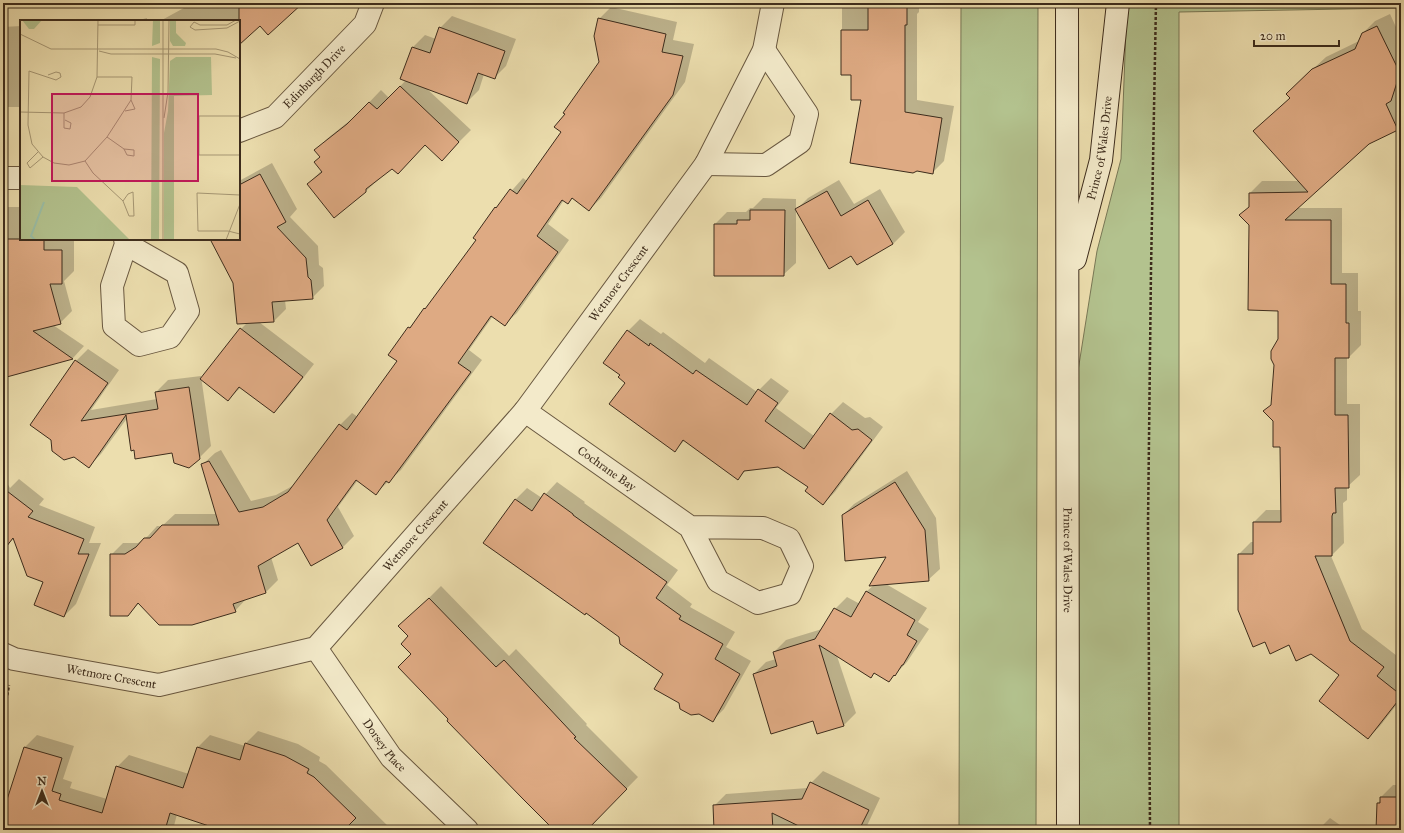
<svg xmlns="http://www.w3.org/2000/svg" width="1404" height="833" viewBox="0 0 1404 833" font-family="'IM FELL Great Primer',serif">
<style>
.green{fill:#b3c28e;stroke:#787755}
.shadow{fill:#0003}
.building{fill:#deaa83;stroke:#3d2c1c}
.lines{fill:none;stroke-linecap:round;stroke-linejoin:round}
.minor-casing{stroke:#695840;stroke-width:24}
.tertiary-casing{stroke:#695840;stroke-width:24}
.secondary-casing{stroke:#3d2c1c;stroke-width:24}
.path{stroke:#3d2c1c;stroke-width:2.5;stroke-dasharray:3 2;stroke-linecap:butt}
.minor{stroke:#f3eaca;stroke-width:22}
.tertiary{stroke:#f3eaca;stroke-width:22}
.secondary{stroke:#f3eaca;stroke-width:22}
.labels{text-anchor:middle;stroke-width:3;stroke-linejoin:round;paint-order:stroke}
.street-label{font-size:12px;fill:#3d2c1c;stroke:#f3eaca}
.inset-river{fill:none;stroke:#99bda6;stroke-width:2}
.inset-road{fill:none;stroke:#a69774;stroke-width:1}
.view{fill:#c2185b;fill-opacity:0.15;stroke:#c2185b;stroke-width:2}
.inset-edge{fill:none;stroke:#3d2c1c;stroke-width:2}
</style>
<rect width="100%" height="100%" fill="#ecdeae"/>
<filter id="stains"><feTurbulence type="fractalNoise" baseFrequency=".005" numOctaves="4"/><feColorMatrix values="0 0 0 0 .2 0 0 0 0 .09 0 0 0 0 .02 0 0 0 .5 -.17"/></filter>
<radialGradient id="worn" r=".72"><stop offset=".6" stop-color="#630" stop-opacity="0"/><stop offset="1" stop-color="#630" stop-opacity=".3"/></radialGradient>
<g class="green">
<polygon points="961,3 1038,3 1036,830 959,830"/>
<polygon points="1127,3 1401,3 1401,8 1179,12 1179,830 1078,830 1078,371 1097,251 1121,159"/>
</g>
<g class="shadow">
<polygon points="193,3 301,3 260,24 239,42 239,21 160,21"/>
<polygon points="842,3 919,3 919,12 917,14 917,100 954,106 944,161 932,173 862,99 852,74 842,74"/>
<polygon points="611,7 677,22 673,40 694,44 685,82 601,198 589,210 573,198 568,203 564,200 548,224 569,240 517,313 505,324 493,316 469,350 482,360 401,470 376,493 358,480 338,507 354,536 342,548 299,541 271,557 278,580 266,592 247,598 235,611 139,603 128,615 111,555 123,543 138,543 148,536 157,526 162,526 175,514 217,514 202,465 215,453 221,450 251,501 276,495 296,484 340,425 352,413 358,417 399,361 409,328 431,303 477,240 496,208 523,178 527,181 563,132 566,114 600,63 599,19"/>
<polygon points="1390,14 1401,38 1401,127 1369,143 1296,208 1342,208 1342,273 1358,273 1358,311 1361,311 1361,345 1349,357 1347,357 1347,404 1360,404 1360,475 1347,487 1347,500 1343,503 1344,543 1331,556 1362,629 1401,659 1401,699 1380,726 1368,738 1340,675 1311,653 1290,644 1239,554 1251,542 1254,542 1254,522 1266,510 1281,510 1281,446 1274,421 1265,411 1273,403 1279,339 1279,310 1250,225 1240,215 1250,206 1250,193 1262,181 1299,181 1291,98 1299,82 1326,57 1359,41 1363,33 1375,21"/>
<polygon points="452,16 516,39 506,66 494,78 484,74 479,90 467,102 426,88 471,130 442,159 426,144 392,167 365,192 308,184 322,170 315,162 321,156 316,150 328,138 358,114 381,90 389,98 406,80 413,47 425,35 436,39 440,28"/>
<polygon points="147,18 147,21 135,21"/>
<polygon points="61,19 61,21 36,21 38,20"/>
<polygon points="21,26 21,107 8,107 3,111 3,27"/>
<polygon points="272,163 297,209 290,217 318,246 319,265 323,268 324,286 312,298 285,300 286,309 274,321 259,322 314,364 286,400 274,412 241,387 228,400 241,329 247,323 234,282 211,239 239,239 239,181"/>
<polygon points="839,180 854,204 880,189 905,232 893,244 852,254 796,210 796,263 783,275 715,224 727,212 746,212 750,208 753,208 763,198 796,199 796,210 808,198"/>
<polygon points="5,207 21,207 21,239 74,239 74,271 64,281 72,311 60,323 53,325 84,346 73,358 3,377 3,209"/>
<polygon points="640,319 661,334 663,332 705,363 709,358 757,392 771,378 789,391 776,408 814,436 831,414 843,402 865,418 870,417 883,427 835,492 823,504 809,487 778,466 746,470 738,479 685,440 674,451 621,375 605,362 628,331"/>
<polygon points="88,349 119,370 91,410 157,399 156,392 168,380 201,376 211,446 199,458 173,452 128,417 101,454 89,466 74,456 76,361"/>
<polygon points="907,471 936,518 940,569 928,580 886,584 927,608 918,622 929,629 907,662 889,681 875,673 871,676 837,656 856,713 844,725 818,733 814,719 754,674 766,662 776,659 774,652 786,640 822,629 835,609 847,597 860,604 867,591 874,585 888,556 843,515 854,504"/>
<polygon points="3,476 10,488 19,479 44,499 39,505 95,527 89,543 101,543 76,604 64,616 44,582 14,538 3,550"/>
<polygon points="557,482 585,502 584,503 678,570 667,585 692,604 690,607 735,632 726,647 751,661 724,709 712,721 680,702 664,674 620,637 516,499 527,488 542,498"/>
<polygon points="441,586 509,656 516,649 587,724 586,725 638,777 586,830 567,830 450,719 412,654 410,636 412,615"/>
<polygon points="258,731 298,744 320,757 319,761 326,765 392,830 224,830 177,814 173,830 3,830 3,815 25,747 37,735 74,746 63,779 72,782 70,788 107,799 117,767 129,755 189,774 198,747 210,735 245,746 246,743"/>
<polygon points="823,771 880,798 865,830 715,830 714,806 726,794 808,788 811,783"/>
<polygon points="1393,785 1401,785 1401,830 1377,830 1378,803 1381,800 1381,797"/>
<polygon points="1330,818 1347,830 1318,830"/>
</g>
<g class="building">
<polygon points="239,3 303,3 268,35 260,26 239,45"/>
<polygon points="868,3 907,3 907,25 905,25 905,112 942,118 933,174 917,171 913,173 850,163 861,100 851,100 851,75 841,75 841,30 868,30"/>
<polygon points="598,18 666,34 662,52 683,56 673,95 589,211 572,198 568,204 562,200 537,236 558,252 505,326 491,316 458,363 471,372 389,483 386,481 376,495 356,480 327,520 343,548 311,566 298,543 258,566 266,593 233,604 236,612 192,625 159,625 138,603 128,616 110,616 110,554 125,554 136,547 144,538 150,538 162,525 219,525 201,464 209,461 239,512 263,507 288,492 339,424 347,430 397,361 388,355 408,327 410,328 424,308 425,309 476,240 473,238 495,207 496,208 510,189 517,194 561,132 554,127 565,114 563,113 599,62 594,36"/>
<polygon points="1377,26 1400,73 1391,101 1386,104 1398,130 1369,144 1285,220 1331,220 1331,284 1346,284 1346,323 1349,323 1349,358 1335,358 1335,415 1348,415 1349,488 1335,488 1336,513 1333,513 1332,516 1332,556 1315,556 1350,641 1384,667 1377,676 1401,695 1401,697 1368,739 1319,701 1339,675 1311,654 1296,661 1289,645 1270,654 1265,642 1253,647 1238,610 1238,554 1253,554 1253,522 1281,522 1280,447 1273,447 1273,421 1263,411 1271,405 1274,365 1271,359 1271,351 1278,339 1278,311 1248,310 1249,225 1239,215 1249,207 1249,193 1308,192 1253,131 1290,98 1286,94 1312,69 1355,49 1362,33"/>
<polygon points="439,27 505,51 495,79 478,73 467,104 400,79 412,47 430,53"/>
<polygon points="400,86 459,142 442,161 425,145 398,174 392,169 366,189 366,192 334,218 307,184 322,172 314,162 320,157 314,150 347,124 369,102 377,109"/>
<polygon points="260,174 286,222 277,227 306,258 308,277 311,280 313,299 272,302 274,322 237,324 233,283 210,239 239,239 239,185"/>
<polygon points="827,191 841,216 868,200 893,244 857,265 851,256 829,269 795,209"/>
<polygon points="750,210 785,210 784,276 714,276 714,224 737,224 737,220 750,220"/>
<polygon points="3,239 44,239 44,250 62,250 62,284 50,284 61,324 33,331 73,359 3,378"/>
<polygon points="240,328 303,377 274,413 239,387 228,401 200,379"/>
<polygon points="627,330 649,346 650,343 693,374 696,370 747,405 758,389 778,403 765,421 804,449 830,413 852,430 858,429 872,440 823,505 805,491 808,487 778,467 744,471 738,480 683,440 675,452 609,404 625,383 618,377 620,375 603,363"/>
<polygon points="75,360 108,383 81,421 158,409 155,392 189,387 200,459 189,468 174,463 172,453 135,459 134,450 131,451 126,415 89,468 74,457 64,460 52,451 51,440 30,425"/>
<polygon points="895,482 925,530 929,581 869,586 886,557 845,561 842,515"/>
<polygon points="3,488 33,511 28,517 84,539 78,554 89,554 64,617 34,605 43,582 27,576 13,538 3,551"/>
<polygon points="544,493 573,514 573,515 667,582 656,598 681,616 679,619 723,644 715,659 740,674 713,722 699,714 691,715 680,709 679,703 654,689 663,674 620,644 619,637 586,613 585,615 483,543 515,499 532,511"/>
<polygon points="866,591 915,620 907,635 917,641 903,665 902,665 895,676 894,675 889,682 874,673 871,678 819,645 844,726 817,734 813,721 771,734 753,674 777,666 773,652 815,639 834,608 851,617"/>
<polygon points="429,598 496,667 504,660 576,737 574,738 627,789 587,830 554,830 523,799 447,721 448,719 398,667 411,654 401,644 408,636 398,626"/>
<polygon points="245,743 285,756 309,769 307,773 314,777 356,818 344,830 221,830 170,813 165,830 3,830 3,812 24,747 62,758 52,791 61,794 59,800 102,813 116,766 183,788 197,747 240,760"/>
<polygon points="810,782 869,810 859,830 807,830 772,813 773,830 714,830 713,805 802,799"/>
<polygon points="1380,797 1401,797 1401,830 1376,830 1377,803 1380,803"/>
</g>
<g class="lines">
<g class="minor-casing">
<g id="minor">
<polyline points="706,164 766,165 800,142 807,114 764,50"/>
<polyline points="125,239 126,244 112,286 114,326 139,345 170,337 188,311 177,273 126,244"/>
<path id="s1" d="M525 411 690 527 718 581 758 603 790 594 802 566 789 539 763 528 690 527"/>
<path id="s2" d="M316 648 391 757 467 830"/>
<path id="s3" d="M3 654 14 659 159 685 316 648 525 411 706 164 764 50 773 3"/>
</g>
</g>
<g class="tertiary-casing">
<g id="tertiary">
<path id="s4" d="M239 131 275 117 365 24 373 3"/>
<polyline points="3,178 21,178"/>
</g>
</g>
<g class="secondary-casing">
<g id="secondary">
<path id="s5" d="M1067 3 1068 830"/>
<path id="s6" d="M1075 259 1101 160 1118 3"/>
</g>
</g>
<g class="path">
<polyline points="3,720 9,685"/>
<polyline points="1150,830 1148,524 1151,270 1156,3"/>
</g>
<use href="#minor" class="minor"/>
<use href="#tertiary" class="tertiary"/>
<use href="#secondary" class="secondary"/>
</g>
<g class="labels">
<g class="street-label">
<text dy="4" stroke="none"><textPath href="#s4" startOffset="95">Edinburgh Drive</textPath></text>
<text dy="4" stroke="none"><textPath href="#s6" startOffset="114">Prince of Wales Drive</textPath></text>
<text dy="4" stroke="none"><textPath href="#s3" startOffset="795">Wetmore Crescent</textPath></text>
<text dy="4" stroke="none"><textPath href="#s1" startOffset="100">Cochrane Bay</textPath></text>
<text dy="4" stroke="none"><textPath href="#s3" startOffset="471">Wetmore Crescent</textPath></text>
<text dy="4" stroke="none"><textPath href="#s5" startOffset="557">Prince of Wales Drive</textPath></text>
<text dy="4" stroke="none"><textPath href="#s3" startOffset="111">Wetmore Crescent</textPath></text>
<text dy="4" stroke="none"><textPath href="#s2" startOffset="119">Dorsey Place</textPath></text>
</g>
</g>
<g transform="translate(20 20)">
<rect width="220" height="220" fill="#ecdeae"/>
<path d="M2 0H22L14 9H9ZM133 0H140V23L132 26ZM150 0H156V13L166 23 165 26H153L150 21ZM132 37 140 39 139 220H131ZM156 37H191L192 75 154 76V220H144V113L148 91 150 41ZM0 165 57 167 110 220H0Z" fill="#b3c28e"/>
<path class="inset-river" d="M15 220 11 216 24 182"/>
<path class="inset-road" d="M216 0 207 5H180L174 2 170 7 175 10 207 8 220 1M78 5H115V0M0 14 31 29H196L208 32 220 39M79 31 91 34H195L216 38M28 55 36 52 40 53 41 57 36 60 9 51 8 105 12 124 23 137 34 143 49 145 65 141 87 117 111 80 112 57H77M105 91 115 89 111 80M0 92 44 93 61 87 70 77 77 57 78 0M44 93V108L50 109 51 103 45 100M220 96H179V135H220M144 98 148 72 149 0M87 117 104 129 107 135 114 136V130L104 129M18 132 7 143 10 148 23 137M65 141 73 153 103 181 109 196H114L113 172 108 174 103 181M220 175 177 173 178 211H208L220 214M143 220V0M206 220 220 184"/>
<path class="view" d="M32 74H178V161H32Z"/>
<rect width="220" height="220" class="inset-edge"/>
</g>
<rect width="1404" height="833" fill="none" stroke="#ecdeae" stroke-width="16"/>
<rect x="4" y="4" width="1396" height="825" fill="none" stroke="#3d2c1c" stroke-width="2"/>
<rect x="8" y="8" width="1388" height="817" fill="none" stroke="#3d2c1c"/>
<g transform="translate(42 791)" stroke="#f3eaca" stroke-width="3" paint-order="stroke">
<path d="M0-3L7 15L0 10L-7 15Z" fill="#3d2c1c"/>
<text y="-6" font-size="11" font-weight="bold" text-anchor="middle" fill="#3d2c1c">N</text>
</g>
<path d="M1254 40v6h85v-6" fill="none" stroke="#3d2c1c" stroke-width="2"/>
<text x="1260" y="40" font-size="12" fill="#3d2c1c" stroke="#f3eaca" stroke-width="3" paint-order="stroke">20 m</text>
<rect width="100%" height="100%" filter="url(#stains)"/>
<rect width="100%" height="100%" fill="url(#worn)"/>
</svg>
